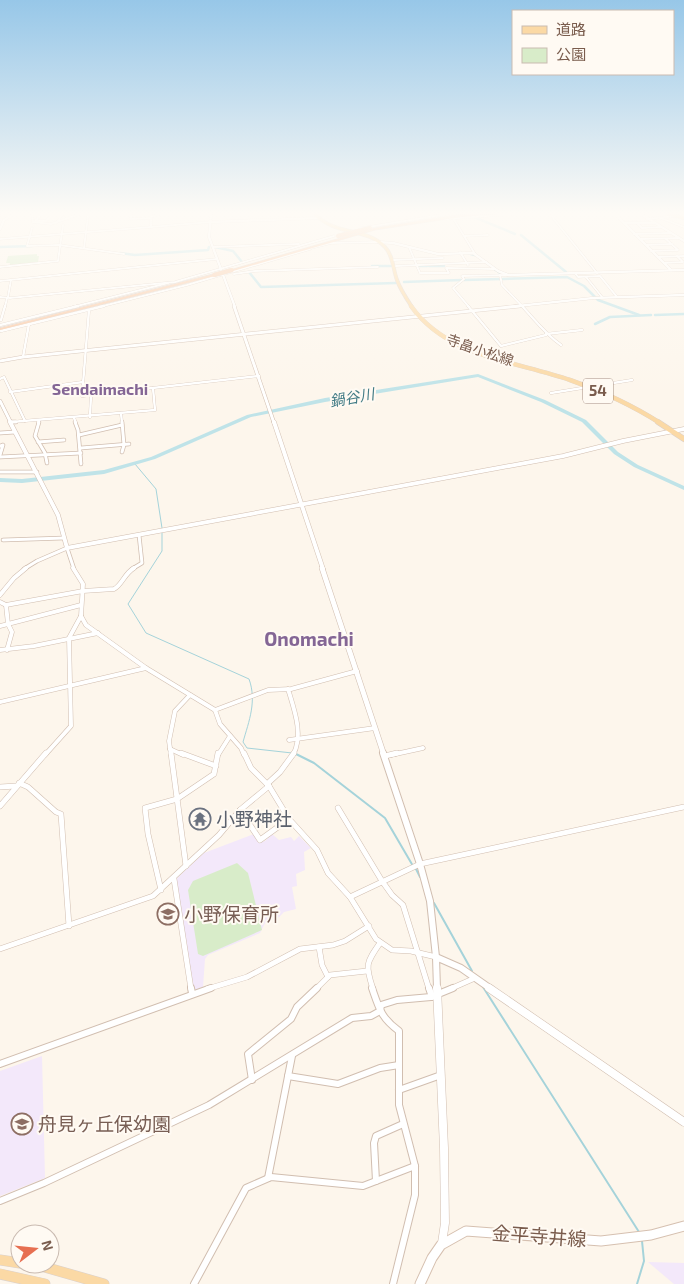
<svg xmlns="http://www.w3.org/2000/svg" width="684" height="1284" viewBox="0 0 684 1284" font-family="'Exo 2','Noto Sans JP',sans-serif">
<style>
.education{fill:#f3e8fa}
.green{fill:#d8ecc9}
.lines{fill:none;stroke-linecap:round;stroke-linejoin:round}
.stream-far1{stroke:#a5d3da;stroke-width:1}
.stream{stroke:#a5d3da;stroke-width:2}
.canal{stroke:#bfe3e8;stroke-width:2.5}
.river{fill:#bfe3e8;fill-rule:evenodd}
.minor-far5-casing{stroke:#d1beb0;stroke-width:2.5}
.minor-far4-casing{stroke:#d1beb0;stroke-width:3}
.minor-far3-casing{stroke:#d1beb0;stroke-width:4.5}
.minor-far2-casing{stroke:#d1beb0;stroke-width:5}
.minor-far1-casing{stroke:#d1beb0;stroke-width:6}
.minor-casing{stroke:#d1beb0;stroke-width:8}
.tertiary-far5-casing{stroke:#d1beb0;stroke-width:3}
.tertiary-far4-casing{stroke:#d1beb0;stroke-width:4}
.tertiary-far3-casing{stroke:#d1beb0;stroke-width:5}
.tertiary-far2-casing{stroke:#d1beb0;stroke-width:6}
.tertiary-far1-casing{stroke:#d1beb0;stroke-width:8}
.tertiary-casing{stroke:#d1beb0;stroke-width:9}
.secondary-casing{stroke:#d6c0b0;stroke-width:11}
.primary-far3-casing{stroke:#dad1cd;stroke-width:4}
.primary-far2-casing{stroke:#dad1cd;stroke-width:4.5}
.primary-far1-casing{stroke:#dad1cd;stroke-width:6}
.primary-casing{stroke:#dad1cd;stroke-width:11}
.trunk-casing{stroke:#dad1cd;stroke-width:1}
.minor-far5{stroke:#fff;stroke-width:2}
.minor-far4{stroke:#fff;stroke-width:2.5}
.minor-far3{stroke:#fff;stroke-width:3}
.minor-far2{stroke:#fff;stroke-width:4}
.minor-far1{stroke:#fff;stroke-width:5}
.minor{stroke:#fff;stroke-width:6}
.tertiary-far5{stroke:#fff;stroke-width:2.5}
.tertiary-far4{stroke:#fff;stroke-width:3}
.tertiary-far3{stroke:#fff;stroke-width:4}
.tertiary-far2{stroke:#fff;stroke-width:5}
.tertiary-far1{stroke:#fff;stroke-width:6}
.tertiary{stroke:#fff;stroke-width:8}
.secondary{stroke:#fff;stroke-width:9}
.primary-far3{stroke:#fbd9a5;stroke-width:3}
.primary-far2{stroke:#fbd9a5;stroke-width:4}
.primary-far1{stroke:#fbd9a5;stroke-width:5}
.primary{stroke:#fbd9a5;stroke-width:10}
.trunk{fill:#f9c8a4;fill-rule:evenodd}
.trunk-bridge-casing{stroke:#dad1cd;stroke-width:4.5;stroke-linecap:butt}
.trunk-bridge{stroke:#f9c8a4;stroke-width:4}
.labels{text-anchor:middle;stroke-width:4;stroke-linejoin:round;paint-order:stroke}
.far-street-label{font-size:14px;fill:#7a5c4d;stroke:#fffaf3}
.shield{fill:#fffaf3;stroke:#a28b7f;stroke-width:1}
.shield-label{font-size:15px;font-weight:bold;fill:#7a5c4d}
.far-water-label{font-size:15px;font-style:italic;fill:#437c86;stroke:#fffaf3}
.far-quarter-label{font-size:16px;font-weight:bold;fill:#846695;stroke:#fffaf3}
.quarter-label{font-size:19px;font-weight:bold;fill:#846695;stroke:#fffaf3}
.near-worship-label{font-size:19px;fill:#5b616d;stroke:#fffaf3;text-anchor:start}
.near-education-label{font-size:19px;fill:#785e54;stroke:#fffaf3;text-anchor:start}
.near-street-label{font-size:19px;fill:#7a5c4d;stroke:#fffaf3}
</style>
<rect width="100%" height="100%" fill="#fdf6ec"/>
<g class="education">
<polygon points="254,834 259,843 265,841 272,834 279,840 291,837 294,841 299,836 311,848 304,852 305,870 296,874 297,886 292,887 296,909 284,912 278,918 265,923 260,933 208,955 205,959 203,987 194,990 175,880 204,853"/>
<polygon points="42,1056 45,1178 0,1196 0,1071"/>
<polygon points="648,1262 684,1263 684,1284 674,1284"/>
</g>
<g class="green">
<polygon points="37,254 37,256 39,256 38,262 10,265 10,263 6,263 8,256"/>
<polygon points="237,863 248,873 262,930 203,956 198,954 188,890 193,881"/>
</g>
<g class="lines">
<g class="stream-far1">
<polyline points="468,254 475,256"/>
<polyline points="493,269 500,274"/>
<polyline points="135,464 156,489 162,528"/>
<path d="M162 532V551L128 604 146 633 249 679C257 701 249 721 243 742L247 748 292 753"/>
</g>
<g class="stream">
<polyline points="296,754 314,763 385,818 413,866"/>
<polyline points="416,869 420,877"/>
<polyline points="434,903 472,971"/>
<polyline points="483,987 639,1232"/>
<polyline points="637,1284 644,1261 642,1241"/>
</g>
<g class="canal">
<polyline points="474,217 515,234"/>
<polyline points="521,235 566,272"/>
<polyline points="0,247 32,246"/>
<polyline points="215,247 233,251 242,262"/>
<polyline points="120,253 135,255 208,250 209,247"/>
<polyline points="372,266 391,266"/>
<polyline points="420,266 427,266"/>
<polyline points="429,266 444,266"/>
<polyline points="249,272 261,287 396,283"/>
<polyline points="503,279 567,277 584,286 598,300 639,315"/>
<polyline points="464,280 501,279"/>
<polyline points="404,282 461,280"/>
<polyline points="655,315 684,314"/>
<polyline points="595,324 610,317 651,315"/>
</g>
<polygon class="river" points="478,374 545,400 586,420 618,452 638,465 684,486 684,490 634,467 614,454 582,422 541,402 478,377 325,402 251,417 155,459 104,474 22,483 0,482 0,478 22,479 104,470 151,457 247,415 325,398"/>
<g class="minor-far5-casing">
<g id="minor-far5">
<polyline points="32,214 33,222"/>
<polyline points="131,214 131,219 151,218"/>
<polyline points="151,214 151,227 211,222"/>
<polyline points="552,214 553,218 597,273"/>
<polyline points="0,216 3,214"/>
<polyline points="151,217 160,214"/>
<polyline points="453,218 475,254"/>
<polyline points="661,218 684,227"/>
<polyline points="445,219 515,214"/>
<polyline points="647,219 674,216"/>
<polyline points="35,221 42,214"/>
<polyline points="36,221 46,221 52,214"/>
<polyline points="33,222 51,224 80,214"/>
<polyline points="56,223 63,214"/>
<polyline points="624,223 654,223"/>
<polyline points="637,223 642,228 661,227"/>
<polyline points="32,228 27,246 59,245 124,254"/>
<polyline points="362,228 447,214"/>
<polyline points="634,234 670,233"/>
<polyline points="465,236 488,235"/>
<polyline points="0,239 151,227"/>
<polyline points="640,239 679,238"/>
<polyline points="646,245 672,244"/>
<polyline points="213,247 299,244"/>
<polyline points="409,247 420,273 449,273 446,268 494,269"/>
<polyline points="84,248 88,216"/>
<polyline points="311,248 331,243 378,242"/>
<polyline points="651,251 678,250 666,239"/>
<polyline points="460,252 468,265"/>
<polyline points="658,257 684,256"/>
<polyline points="394,260 443,258"/>
<polyline points="664,263 683,262 677,256"/>
<polyline points="396,266 486,262"/>
<polyline points="0,267 58,261 63,225"/>
<polyline points="575,273 578,277 600,276 617,297"/>
<polyline points="234,274 255,271 378,267"/>
<polyline points="500,275 502,285 523,307"/>
<polyline points="586,277 602,297"/>
<polyline points="0,281 217,259"/>
<polyline points="0,297 10,298 175,282 334,236"/>
<polyline points="8,297 11,280"/>
<polyline points="5,307 7,298"/>
<polyline points="73,307 168,283"/>
<polyline points="99,307 187,285 310,249"/>
<polyline points="469,307 453,288 464,279 462,276 508,275"/>
</g>
</g>
<g class="minor-far4-casing">
<g id="minor-far4">
<polyline points="468,306 501,346 546,335"/>
<path d="M522 306C535 320 545 334 561 345"/>
<polyline points="89,310 82,396 259,376"/>
<polyline points="1,320 5,306"/>
<polyline points="0,325 78,306"/>
<polyline points="1,331 104,306"/>
<polyline points="546,334 582,330"/>
<polyline points="23,357 29,324"/>
<polyline points="0,379 4,377 25,421"/>
<polyline points="10,392 83,382"/>
<polyline points="551,393 632,380"/>
<polyline points="121,413 122,423"/>
<polyline points="90,417 91,395"/>
<polyline points="74,418 76,423"/>
<polyline points="11,422 155,410 153,388"/>
<polyline points="38,423 39,420"/>
</g>
</g>
<g class="minor-far3-casing">
<g id="minor-far3">
<polyline points="11,422 16,422"/>
<polyline points="39,422 35,436 45,453 47,463"/>
<polyline points="75,422 78,430 81,464"/>
<polyline points="122,422 124,445 122,452"/>
<polyline points="0,433 15,432"/>
<polyline points="79,435 122,425"/>
<polyline points="38,442 64,440"/>
<polyline points="0,446 3,445 0,455"/>
<polyline points="81,448 129,444"/>
<polyline points="0,457 81,453"/>
<polyline points="0,472 37,472"/>
<polyline points="3,540 64,538"/>
<polyline points="24,569 37,561 67,548 74,569"/>
<polyline points="132,569 142,563 139,535"/>
</g>
</g>
<g class="minor-far2-casing">
<g id="minor-far2">
<polyline points="73,568 83,584 81,616 86,625 146,668 215,710 220,724 241,748 244,755"/>
<polyline points="0,595 14,578 26,568"/>
<path d="M0 602 6 605 83 591 114 589C122 585 124 574 134 568"/>
<polyline points="6,605 8,624 12,632 7,650"/>
<polyline points="0,626 81,605"/>
<polyline points="0,650 34,646 98,633"/>
<path d="M288 689C294 709 304 735 293 755"/>
<polyline points="0,702 146,668"/>
<polyline points="215,710 268,690 291,689 357,671"/>
<polyline points="289,740 375,728"/>
<polyline points="170,749 183,755"/>
<polyline points="45,755 71,726 69,638 81,616"/>
<polyline points="171,755 169,741 175,711 190,695"/>
<polyline points="218,755 230,736"/>
<polyline points="391,755 423,748"/>
</g>
</g>
<g class="minor-far1-casing">
<g id="minor-far1">
<polyline points="171,753 186,866"/>
<polyline points="181,753 216,766"/>
<polyline points="244,753 251,768 269,786 289,819 317,850 328,873 350,897 376,939 392,950 411,951 436,957"/>
<polyline points="385,756 397,753"/>
<polyline points="19,783 28,787 56,812 61,814 69,926"/>
<polyline points="267,784 280,772 294,753"/>
<polyline points="0,787 16,786"/>
<polyline points="0,806 46,753"/>
<polyline points="338,808 382,881 392,895 403,905 429,989"/>
<polyline points="240,810 260,840 289,819"/>
<polyline points="174,879 191,989"/>
<polyline points="161,890 148,834 145,808 177,799 214,774 218,753"/>
<polyline points="350,897 420,864 684,807"/>
<polyline points="319,947 322,965 328,977"/>
<polyline points="0,949 153,896 219,835 240,810 269,786"/>
<polyline points="207,989 247,977 300,949 333,945 345,941 369,926"/>
<polyline points="316,989 330,975 367,971"/>
<path d="M373 989C365 965 366 963 380 943"/>
<polyline points="450,989 475,978"/>
</g>
</g>
<g class="minor-casing">
<g id="minor">
<polyline points="191,988 192,993"/>
<path d="M372 988C379 1008 381 1018 399 1031V1105L415 1166V1195L393 1284"/>
<polyline points="429,988 432,997"/>
<polyline points="0,1064 211,988"/>
<polyline points="288,1076 338,1084 380,1068 399,1065"/>
<polyline points="252,1080 248,1054 291,1019 297,1007 317,988"/>
<polyline points="399,1090 441,1075"/>
<polyline points="268,1178 292,1056"/>
<polyline points="376,1181 374,1143 376,1136 403,1124"/>
<polyline points="0,1201 44,1183 209,1105 352,1018 371,1016 380,1011 381,1005 397,1000 431,997 453,988"/>
<polyline points="194,1284 246,1188 271,1177 363,1186 415,1166"/>
</g>
</g>
<g class="tertiary-far5-casing">
<g id="tertiary-far5">
<polyline points="211,214 209,237 235,307"/>
<polyline points="615,214 671,270"/>
<polyline points="641,214 684,241"/>
<polyline points="211,222 317,218"/>
<polyline points="0,229 4,220 14,214"/>
<polyline points="378,242 393,243 438,254 473,253 498,271 508,275 684,270"/>
<polyline points="508,307 593,298 684,295"/>
</g>
</g>
<g class="tertiary-far4-casing">
<g id="tertiary-far4">
<polyline points="234,306 274,423"/>
<polyline points="0,361 23,357 520,306"/>
<polyline points="0,401 11,423"/>
</g>
</g>
<g class="tertiary-far3-casing">
<g id="tertiary-far3">
<polyline points="10,422 58,515 67,548 563,456 623,441 684,429"/>
<polyline points="274,422 323,569"/>
</g>
</g>
<g class="tertiary-far2-casing">
<polyline id="tertiary-far2" points="322,568 384,755"/>
</g>
<g class="tertiary-far1-casing">
<g id="tertiary-far1">
<polyline points="383,753 420,864 430,901 436,957"/>
<polyline points="437,989 436,957 461,968 491,989"/>
</g>
</g>
<g class="tertiary-casing">
<g id="tertiary">
<polyline points="437,988 444,1148 445,1223 442,1243"/>
<polyline points="489,988 684,1122"/>
</g>
</g>
<g class="secondary-casing">
<polyline id="secondary" points="420,1284 432,1258 441,1245 466,1231 601,1241 651,1235 684,1226"/>
</g>
<g class="primary-far3-casing">
<g id="primary-far3">
<path d="M315 214C335 236 366 227 385 247 393 255 393 269 397 280 400 289 406 298 412 307"/>
<polyline points="669,214 684,218"/>
</g>
</g>
<g class="primary-far2-casing">
<path id="primary-far2" d="M411 306C447 357 515 361 570 380 601 391 632 405 660 423"/>
</g>
<g class="primary-far1-casing">
<polyline id="primary-far1" points="658,422 684,439"/>
</g>
<g class="primary-casing">
<g id="primary">
<polyline points="0,1260 20,1263"/>
<polyline points="24,1264 41,1266 104,1284"/>
<polyline points="0,1274 45,1284"/>
</g>
</g>
<g class="trunk-casing">
<g id="trunk">
<polygon points="469,214 487,214 454,218 375,230 233,271 230,270 375,228 449,216"/>
<polygon points="214,274 216,275 215,276 0,330 0,328"/>
</g>
</g>
<use href="#minor-far5" class="minor-far5"/>
<use href="#minor-far4" class="minor-far4"/>
<use href="#minor-far3" class="minor-far3"/>
<use href="#minor-far2" class="minor-far2"/>
<use href="#minor-far1" class="minor-far1"/>
<use href="#minor" class="minor"/>
<use href="#tertiary-far5" class="tertiary-far5"/>
<use href="#tertiary-far4" class="tertiary-far4"/>
<use href="#tertiary-far3" class="tertiary-far3"/>
<use href="#tertiary-far2" class="tertiary-far2"/>
<use href="#tertiary-far1" class="tertiary-far1"/>
<use href="#tertiary" class="tertiary"/>
<use href="#secondary" class="secondary"/>
<use href="#primary-far3" class="primary-far3"/>
<use href="#primary-far2" class="primary-far2"/>
<use href="#primary-far1" class="primary-far1"/>
<use href="#primary" class="primary"/>
<use href="#trunk" class="trunk"/>
<g class="trunk-bridge-casing">
<g id="trunk-bridge">
<polyline points="338,236 370,228"/>
<polyline points="214,275 232,270"/>
</g>
</g>
<use href="#trunk-bridge" class="trunk-bridge"/>
</g>
<linearGradient id="sky" x2="0" y2="1"><stop stop-color="#97c7e8"/><stop offset="0.54" stop-color="#fefbf6"/><stop offset="1" stop-color="#fefbf6" stop-opacity="0"/></linearGradient>
<rect width="684" height="394" fill="url(#sky)"/>
<defs>
<g id="temple-ring" transform="scale(1.125)"><circle r="9.5" fill="#fffaf3" stroke="#6b7280" stroke-width="1.5"/><path d="M0-6L5-2H3V0L6.5 2.5H4V6H1.5V3h-3V6H-4V2.5H-6.5L-3 0V-2H-5Z" fill="#6b7280"/></g>
<g id="school-ring" transform="scale(1.125)"><circle r="9.5" fill="#fffaf3" stroke="#8d6e63" stroke-width="1.5"/><path d="M0-5L7-2L0 1L-7-2ZM-4 1L0 2.5L4 1V4Q0 6-4 4Z" fill="#8d6e63"/></g>
</defs>
<g fill-rule="evenodd">
<use href="#temple-ring" x="200" y="819"/>
<use href="#school-ring" x="168" y="914"/>
<use href="#school-ring" x="22" y="1124"/>
</g>
<g class="labels">
<g class="far-street-label">
<text transform="translate(480 350) rotate(19)" y="5">寺畠小松線</text>
</g>
<rect class="shield" x="583" y="378.5" width="30" height="25" rx="4"/>
<g class="shield-label">
<text x="598" y="396">54</text>
</g>
<g class="far-water-label">
<text transform="translate(352 398) rotate(-10)" y="5">鍋谷川</text>
</g>
<g class="far-quarter-label">
<text x="100" y="395">Sendaimachi</text>
</g>
<g class="quarter-label">
<text x="309" y="646">Onomachi</text>
</g>
<g class="near-worship-label">
<text x="216" y="826">小野神社</text>
</g>
<g class="near-education-label">
<text x="184" y="921">小野保育所</text>
<text x="38" y="1131">舟見ヶ丘保幼園</text>
</g>
<g class="near-street-label">
<text transform="translate(539 1236) rotate(4)" y="7">金平寺井線</text>
</g>
</g>
<rect x="512" y="10" width="162" height="65" fill="#fffaf3" stroke="#cabbb1"/>
<rect x="522" y="26" width="25" height="8" fill="#fbd9a5" stroke="#cabbb1"/>
<text x="556" y="35" font-size="15" fill="#7a5c4d">道路</text>
<rect x="522" y="48" width="25" height="15" fill="#d8ecc9" stroke="#cabbb1"/>
<text x="556" y="60" font-size="15" fill="#7a5c4d">公園</text>
<g transform="translate(35 1249) rotate(74)"><circle r="24" fill="#fffaf3" stroke="#cabbb1"/>
<path d="M0-4L9 19L0 12L-9 19Z" fill="#e76f51"/>
<text y="-8" font-size="14" font-weight="bold" text-anchor="middle" fill="#7a5c4d">N</text>
</g>
</svg>
